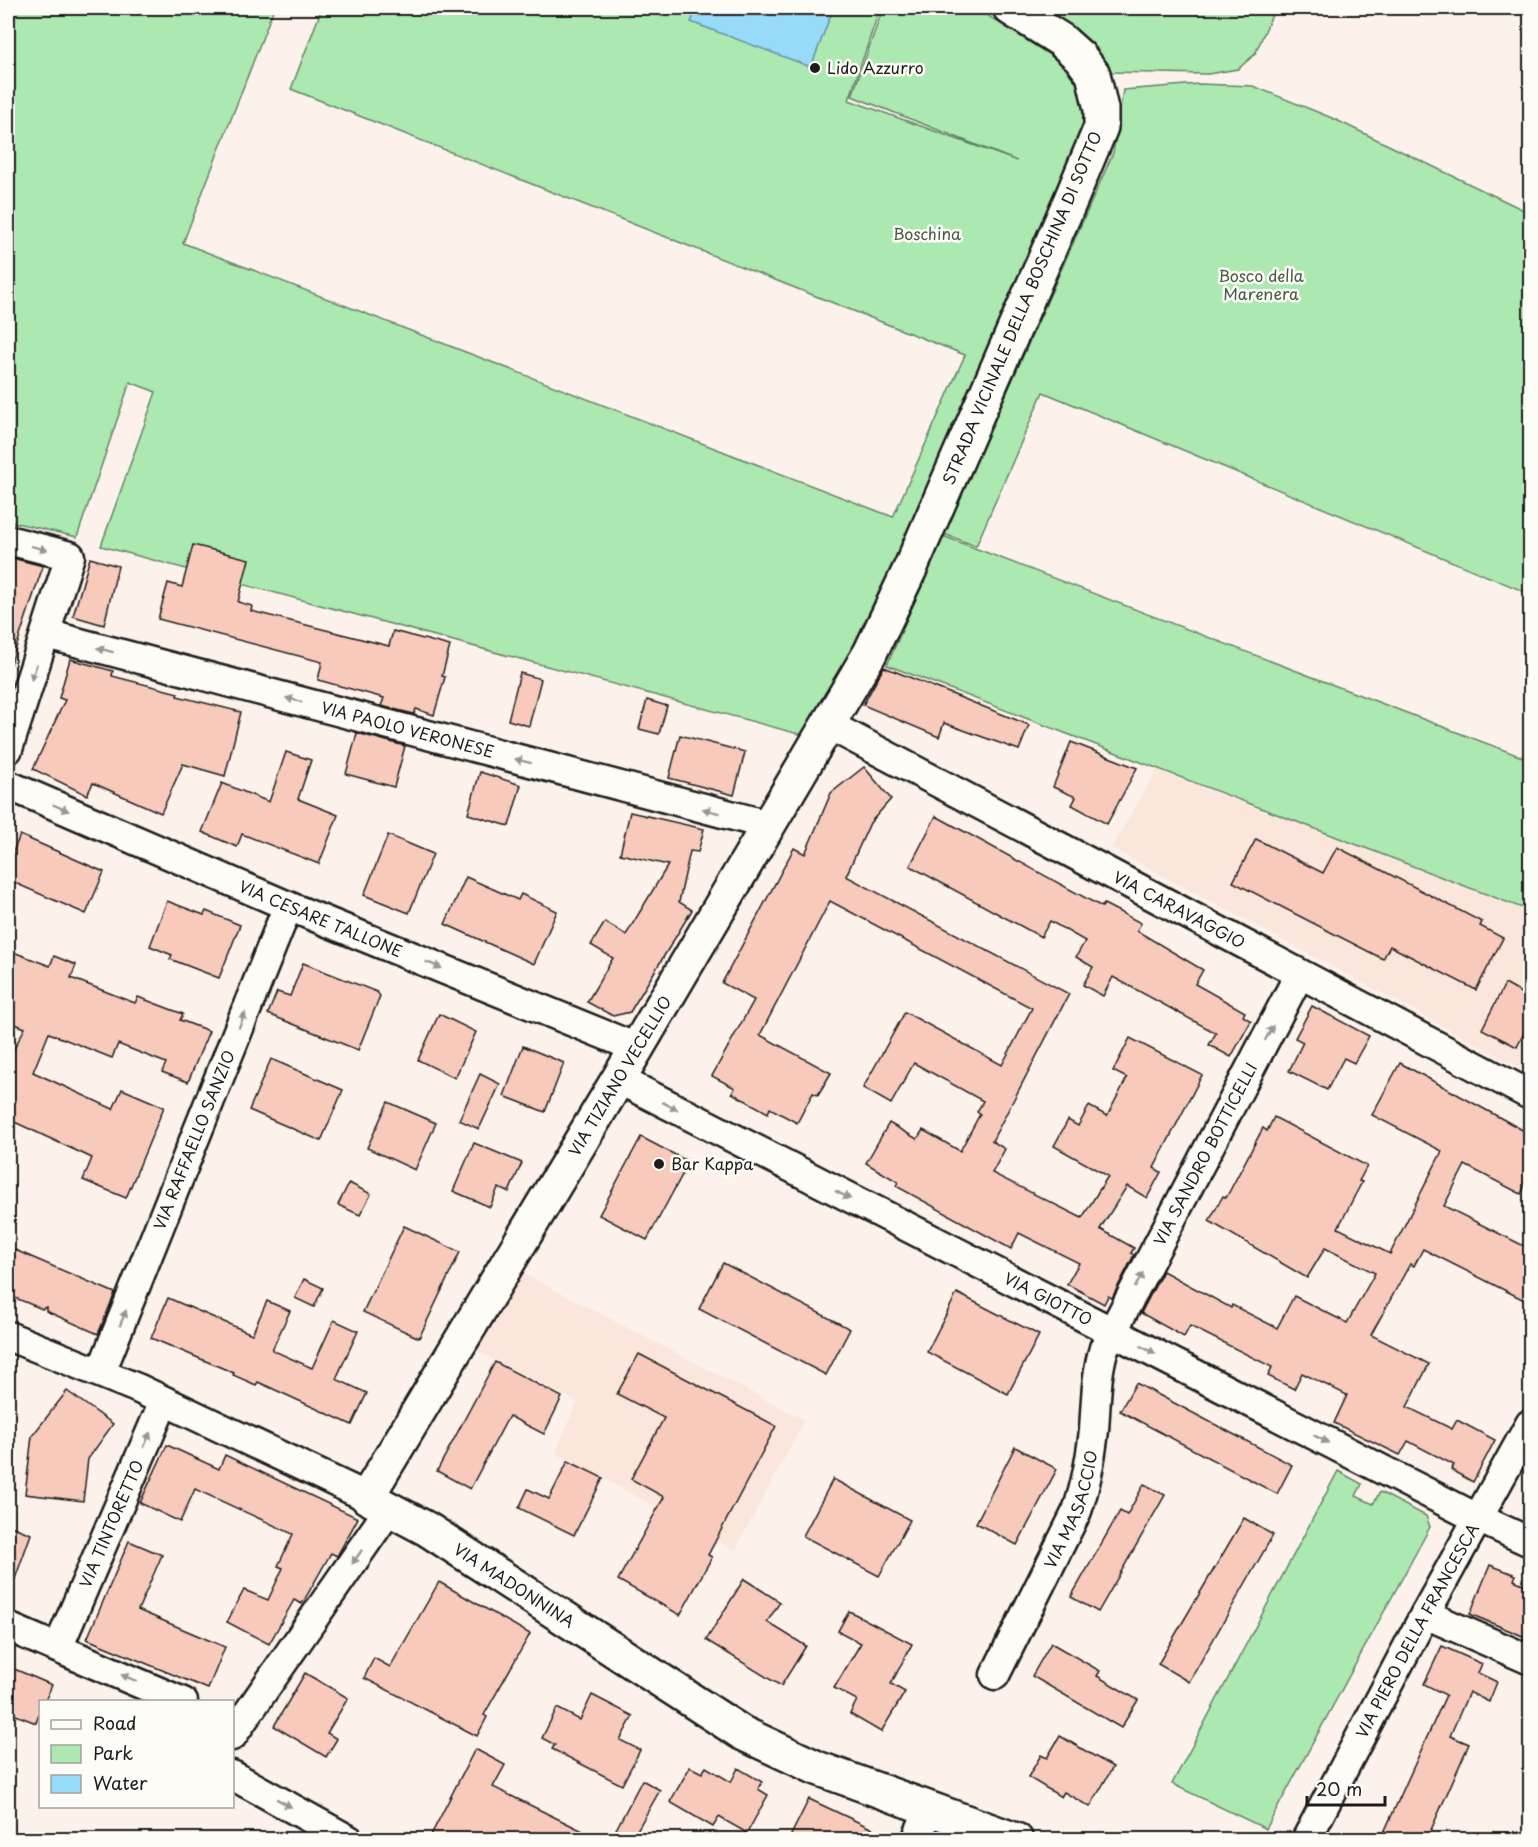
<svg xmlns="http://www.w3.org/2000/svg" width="1538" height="1847" viewBox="0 0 1538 1847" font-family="'Playpen Sans',sans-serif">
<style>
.built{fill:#fbe6dd}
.green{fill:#abe9b0;stroke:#648266;stroke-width:1.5}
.water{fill:#97dbf9;stroke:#668fa1;stroke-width:1.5}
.building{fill:#f8cabc;stroke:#1c1c1c;stroke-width:1.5}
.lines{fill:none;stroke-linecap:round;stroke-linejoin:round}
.minor-casing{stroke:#1c1c1c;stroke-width:33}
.tertiary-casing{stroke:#1c1c1c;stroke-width:38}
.minor{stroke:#fdfcf7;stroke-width:28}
.tertiary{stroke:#fdfcf7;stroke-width:33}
.oneway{fill:#989794}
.poi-dot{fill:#1c1c1c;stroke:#fdfcf7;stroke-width:2}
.labels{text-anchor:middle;stroke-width:5;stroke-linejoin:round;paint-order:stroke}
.poi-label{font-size:16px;fill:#1c1c1c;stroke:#fdfcf7;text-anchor:start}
.park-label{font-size:16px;fill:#475a48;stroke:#fdfcf7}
.street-label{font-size:16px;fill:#1c1c1c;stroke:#fdfcf7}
</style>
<rect width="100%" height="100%" fill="#fcf2eb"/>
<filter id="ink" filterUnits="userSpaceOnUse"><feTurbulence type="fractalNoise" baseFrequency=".0167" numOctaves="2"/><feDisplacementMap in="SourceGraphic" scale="12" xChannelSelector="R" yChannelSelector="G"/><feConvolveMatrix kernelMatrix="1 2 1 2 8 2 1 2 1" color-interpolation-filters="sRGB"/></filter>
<g filter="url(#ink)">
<g class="built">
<polygon points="1157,770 1530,912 1530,1073 1111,848"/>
<polygon points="524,1274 805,1420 735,1550 555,1453 577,1402 475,1350"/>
</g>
<g class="green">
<polygon points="8,8 274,8 183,243 893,517 965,355 291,89 322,8 880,8 849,100 1017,161 852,96 883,8 976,8 1070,68 1082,88 1085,102 1085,122 915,525 857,654 806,736 101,546 156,392 130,382 77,537 8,521"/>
<polygon points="1029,8 1275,8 1255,54 1238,69 1208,74 1107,72"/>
<polygon points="1199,84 1253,86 1332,118 1530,213 1530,594 1043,392 976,546 944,534 1113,153 1123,90"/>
<polygon points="943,536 1530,760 1530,911 887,665"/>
<polygon points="1338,1471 1362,1484 1356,1496 1373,1504 1380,1492 1426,1516 1430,1527 1266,1829 1172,1784"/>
</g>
<polygon class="water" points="697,8 830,8 833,9 811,67 691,22"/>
<g class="building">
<polygon points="193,545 249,559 238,602 252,606 251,611 389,646 393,631 450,646 442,676 445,677 434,715 416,709 414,714 381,706 384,698 318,680 322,662 158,619 168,583 182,587"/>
<polygon points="8,557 43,566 11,663 8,662"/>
<polygon points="90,558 118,566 104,625 73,616"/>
<polygon points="70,659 113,671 112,676 178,693 177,696 241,712 225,776 183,764 161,813 93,783 87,795 33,769 65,700 59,698"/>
<polygon points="884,667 1029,725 1019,750 944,723 939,737 863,705"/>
<polygon points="520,673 541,679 529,726 508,720"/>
<polygon points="647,700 667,706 659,734 639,729"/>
<polygon points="357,733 405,746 394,787 346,774"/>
<polygon points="680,735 745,752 734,795 669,778"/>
<polygon points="1071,742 1137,768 1107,824 1072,805 1076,797 1053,787"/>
<polygon points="286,752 311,760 298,799 338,815 319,864 242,834 237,847 202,832 222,783 269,802"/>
<polygon points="864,767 891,799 870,823 846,876 1069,994 992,1141 1005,1149 992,1173 1082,1218 1108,1176 1054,1146 1068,1120 1078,1126 1089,1106 1107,1116 1127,1078 1113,1071 1130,1038 1202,1075 1154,1168 1161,1172 1147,1198 1127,1186 1100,1229 1134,1248 1131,1253 1134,1255 1112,1298 1108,1296 1104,1304 1067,1284 1079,1263 1019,1233 1011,1249 896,1186 898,1182 866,1163 889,1123 917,1139 923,1130 960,1151 980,1114 977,1112 983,1101 914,1063 891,1104 863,1088 905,1012 1002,1065 1032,1008 830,901 760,1035 831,1073 818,1095 813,1093 797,1123 770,1108 768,1113 732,1093 735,1088 712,1076 754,1000 722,983 794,848 805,854 831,793"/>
<polygon points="480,772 521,785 509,826 468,814"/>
<polygon points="630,812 704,829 698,852 690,851 679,902 692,910 630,1012 613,1016 587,1002 613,958 591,945 605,922 626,935 668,865 620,854"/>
<polygon points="936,816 1102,907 1104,904 1141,923 1137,931 1203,970 1195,984 1245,1012 1243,1016 1251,1021 1231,1057 1209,1045 1216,1033 1113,977 1103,996 1083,985 1093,967 1076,957 1085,941 1050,921 1041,937 910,866"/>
<polygon points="20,835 104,872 86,914 8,880 8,864"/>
<polygon points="388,835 433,854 409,913 364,895"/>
<polygon points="1256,839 1323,873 1337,847 1482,922 1480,926 1503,938 1476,990 1390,946 1383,959 1233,882"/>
<polygon points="466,877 518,900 521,894 557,911 534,964 445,924"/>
<polygon points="167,901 204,915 206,911 240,925 219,978 170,959 172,955 150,946"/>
<polygon points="8,950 50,966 54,956 76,965 71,978 135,1003 138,997 183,1014 180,1020 209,1031 188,1082 162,1072 166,1063 118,1044 112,1058 49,1033 33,1072 113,1109 122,1089 164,1107 126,1198 83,1180 92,1158 8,1119 8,1060 25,1028 8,1021"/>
<polygon points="303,963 377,992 380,996 358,1050 268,1014 277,992 290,996"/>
<polygon points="1505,984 1530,998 1530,1021 1517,1047 1482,1029"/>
<polygon points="1312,1006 1369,1036 1354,1063 1344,1058 1327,1090 1289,1071 1303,1042 1295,1038"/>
<polygon points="439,1014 476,1032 455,1078 418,1060"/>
<polygon points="523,1046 564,1063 545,1112 504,1096"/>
<polygon points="271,1059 343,1090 321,1141 249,1110"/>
<polygon points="1400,1063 1530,1134 1530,1175 1521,1194 1465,1165 1444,1206 1530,1249 1530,1303 1423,1249 1414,1266 1410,1264 1371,1335 1429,1364 1407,1407 1452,1429 1457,1420 1495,1440 1473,1482 1451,1470 1454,1465 1408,1441 1400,1455 1334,1423 1347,1395 1302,1373 1294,1389 1268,1376 1272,1367 1190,1326 1184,1337 1141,1313 1163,1271 1231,1308 1232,1305 1277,1328 1294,1296 1347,1323 1375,1273 1325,1248 1307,1278 1209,1221 1223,1196 1226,1198 1263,1128 1267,1131 1274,1117 1367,1166 1359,1181 1362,1182 1338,1228 1390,1254 1442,1151 1372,1115"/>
<polygon points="480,1074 500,1084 479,1129 459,1120"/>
<polygon points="388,1102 436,1123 415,1170 367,1148"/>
<polygon points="641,1137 689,1162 647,1240 599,1215"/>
<polygon points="474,1143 522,1163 509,1192 498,1188 490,1207 453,1191"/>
<polygon points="349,1183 371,1194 360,1215 338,1205"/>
<polygon points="404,1226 460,1252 419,1338 363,1312"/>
<polygon points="8,1247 115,1293 98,1334 46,1311 46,1307 42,1309 8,1295"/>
<polygon points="723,1263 850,1329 826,1375 699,1309"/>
<polygon points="304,1279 323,1288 314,1307 295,1298"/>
<polygon points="957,1293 1039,1335 1008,1394 927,1352"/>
<polygon points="168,1298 252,1334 267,1301 290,1311 272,1350 312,1368 334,1320 358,1331 336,1379 367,1393 352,1425 258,1382 256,1385 233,1375 234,1373 151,1338"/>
<polygon points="639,1354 776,1426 708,1555 712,1557 680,1615 618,1580 664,1497 631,1479 664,1418 617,1394"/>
<polygon points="495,1362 562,1397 544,1434 509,1416 470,1489 437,1471"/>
<polygon points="1136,1383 1292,1465 1277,1494 1120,1411"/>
<polygon points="67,1391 113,1424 88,1459 83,1501 25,1494 32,1436"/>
<polygon points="167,1445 219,1469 225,1455 358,1518 337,1556 331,1553 302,1604 294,1600 269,1644 227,1622 244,1590 268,1600 283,1568 278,1566 293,1534 195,1489 180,1522 140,1503"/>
<polygon points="1015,1447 1057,1469 1017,1545 976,1523"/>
<polygon points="568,1461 603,1478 574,1535 519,1508 528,1489 549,1499"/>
<polygon points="833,1479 910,1520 879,1576 803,1536"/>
<polygon points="1144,1484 1165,1495 1098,1612 1071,1597 1120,1511 1127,1515"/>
<polygon points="1244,1518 1273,1535 1189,1682 1158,1664"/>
<polygon points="8,1525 31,1534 10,1593 8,1592"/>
<polygon points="129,1541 162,1555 138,1610 225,1647 208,1689 87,1639"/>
<polygon points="1490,1565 1516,1575 1514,1580 1530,1587 1530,1639 1470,1614"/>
<polygon points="744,1579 780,1602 767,1622 806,1646 781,1686 706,1640"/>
<polygon points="439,1582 530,1634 484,1715 487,1717 477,1736 364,1678 374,1658 390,1667"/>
<polygon points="849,1611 912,1644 891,1684 905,1692 881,1732 850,1714 857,1700 834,1688 861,1643 838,1631"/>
<polygon points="1051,1643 1100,1671 1097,1676 1138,1700 1121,1728 1032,1676"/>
<polygon points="1442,1646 1482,1664 1478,1673 1497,1682 1489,1702 1469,1692 1450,1736 1469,1744 1427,1839 1381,1839 1446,1695 1424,1684"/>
<polygon points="12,1668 52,1685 45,1701 40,1701 40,1712 36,1723 8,1712 8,1680"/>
<polygon points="305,1673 348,1698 327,1733 337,1739 326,1757 274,1726"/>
<polygon points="592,1695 633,1716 620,1740 640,1750 622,1785 552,1749 555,1745 542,1738 557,1708 580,1720"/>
<polygon points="1060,1736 1113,1767 1090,1807 1064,1792 1061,1797 1028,1777 1041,1755 1047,1758"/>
<polygon points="475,1749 505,1765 493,1787 599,1839 429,1839"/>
<polygon points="690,1767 702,1773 706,1767 731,1782 738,1768 762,1782 758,1789 768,1795 747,1833 719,1817 713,1827 670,1802"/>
<polygon points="642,1780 660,1790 632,1839 611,1839"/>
<polygon points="809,1799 894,1839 789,1839"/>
</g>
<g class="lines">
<g class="minor-casing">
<g id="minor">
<polyline points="8,540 70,556 8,749"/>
<path id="s1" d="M46 634 768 825"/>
<path id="s2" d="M829 725 1530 1095"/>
<path id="s3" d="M8 785 288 906 637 1048"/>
<path id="s4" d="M618 1079 1467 1513 1530 1542"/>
<polyline points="8,1336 137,1388 367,1497"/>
<path id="s5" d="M101 1372 288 906"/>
<polyline points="1425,1614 1530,1660"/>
<polyline points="8,1627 183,1702"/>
<path id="s6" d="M58 1648 164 1401"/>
<path id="s7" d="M995 1675 1077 1511C1086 1485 1091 1457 1094 1430 1096 1402 1096 1374 1104 1348L1299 975"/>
<polyline points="232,1736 390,1508"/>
<polyline points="232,1775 349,1840"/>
<polyline points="916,1840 929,1809"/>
<path id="s8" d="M1306 1840 1425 1614 1530 1424"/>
</g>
</g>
<g class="tertiary-casing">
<g id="tertiary">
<path id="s9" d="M1010 8 1061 40 1080 57 1093 74 1101 109V127L1071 199 910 569 870 653 637 1048 367 1497 427 1529 742 1733 817 1768 1016 1840"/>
</g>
</g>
<use href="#minor" class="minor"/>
<use href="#tertiary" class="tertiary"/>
</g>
<defs><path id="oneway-solid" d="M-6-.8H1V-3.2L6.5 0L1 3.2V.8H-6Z" transform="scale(1.5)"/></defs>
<g class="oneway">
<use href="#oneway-solid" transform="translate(39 548) rotate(14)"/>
<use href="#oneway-solid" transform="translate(105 650) rotate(-165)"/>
<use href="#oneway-solid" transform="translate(34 672) rotate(109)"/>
<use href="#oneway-solid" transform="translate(294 700) rotate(-165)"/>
<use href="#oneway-solid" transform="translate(523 761) rotate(-165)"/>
<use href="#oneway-solid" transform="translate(61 808) rotate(23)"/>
<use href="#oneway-solid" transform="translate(711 811) rotate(-165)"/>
<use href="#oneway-solid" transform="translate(434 965) rotate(22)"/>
<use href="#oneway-solid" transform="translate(242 1020) rotate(-68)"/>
<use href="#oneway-solid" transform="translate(1269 1033) rotate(-62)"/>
<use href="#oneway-solid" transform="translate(670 1106) rotate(27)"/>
<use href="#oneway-solid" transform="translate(843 1195) rotate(27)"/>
<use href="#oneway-solid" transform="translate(1139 1280) rotate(-62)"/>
<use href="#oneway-solid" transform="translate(123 1318) rotate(-68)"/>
<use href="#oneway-solid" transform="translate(1148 1350) rotate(27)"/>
<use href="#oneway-solid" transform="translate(1321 1439) rotate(27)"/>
<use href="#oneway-solid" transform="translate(147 1440) rotate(-67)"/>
<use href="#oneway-solid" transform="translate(357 1557) rotate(125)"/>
<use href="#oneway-solid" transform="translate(129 1678) rotate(-157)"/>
<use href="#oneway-solid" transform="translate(284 1803) rotate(29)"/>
</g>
</g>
<g class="poi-dot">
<circle cx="815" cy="68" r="6"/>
<circle cx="659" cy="1164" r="6"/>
</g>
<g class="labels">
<g class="poi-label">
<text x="827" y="74">Lido Azzurro</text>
<text x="671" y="1170">Bar Kappa</text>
</g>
<g class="park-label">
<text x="927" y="240">Boschina</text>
<text x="1261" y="282">Bosco della<tspan x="1261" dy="18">Marenera</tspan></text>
</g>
<g class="street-label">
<text transform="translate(1022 308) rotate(-67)" y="6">STRADA VICINALE DELLA BOSCHINA DI SOTTO</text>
<text dy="6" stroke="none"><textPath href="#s1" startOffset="374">VIA PAOLO VERONESE</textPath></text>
<text dy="6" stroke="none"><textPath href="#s2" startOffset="396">VIA CARAVAGGIO</textPath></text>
<text dy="6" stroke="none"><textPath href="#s3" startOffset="340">VIA CESARE TALLONE</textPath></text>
<text transform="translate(620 1076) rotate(-59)" y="6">VIA TIZIANO VECELLIO</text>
<text dy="6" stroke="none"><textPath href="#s5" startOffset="250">VIA RAFFAELLO SANZIO</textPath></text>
<text dy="6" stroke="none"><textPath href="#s7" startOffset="568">VIA SANDRO BOTTICELLI</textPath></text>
<text dy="6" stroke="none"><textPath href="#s4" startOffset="483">VIA GIOTTO</textPath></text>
<text dy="6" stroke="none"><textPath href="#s7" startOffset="183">VIA MASACCIO</textPath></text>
<text dy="6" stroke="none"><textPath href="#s6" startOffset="135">VIA TINTORETTO</textPath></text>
<text dy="6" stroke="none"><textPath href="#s9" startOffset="1890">VIA MADONNINA</textPath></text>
<text dy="6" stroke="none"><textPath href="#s8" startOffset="237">VIA PIERO DELLA FRANCESCA</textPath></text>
</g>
</g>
<rect width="1538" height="1847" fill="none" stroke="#fdfcf7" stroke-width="30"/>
<rect x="15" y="15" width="1508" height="1817" fill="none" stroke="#1c1c1c" stroke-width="2" filter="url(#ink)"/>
<rect x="39" y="1700" width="195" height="108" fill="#fdfcf7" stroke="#a3a29f" stroke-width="1.5"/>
<rect x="51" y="1720" width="30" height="9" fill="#fdfcf7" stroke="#a3a29f" stroke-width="1.5"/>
<text x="93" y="1730" font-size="18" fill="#1c1c1c">Road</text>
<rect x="51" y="1745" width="30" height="18" fill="#abe9b0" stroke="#a3a29f" stroke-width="1.5"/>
<text x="93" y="1760" font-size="18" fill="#1c1c1c">Park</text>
<rect x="51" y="1775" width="30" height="18" fill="#97dbf9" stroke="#a3a29f" stroke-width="1.5"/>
<text x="93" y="1790" font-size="18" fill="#1c1c1c">Water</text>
<path d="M1307 1796v9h78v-9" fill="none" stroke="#1c1c1c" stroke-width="3"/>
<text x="1316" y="1796" font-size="18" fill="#1c1c1c" stroke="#fdfcf7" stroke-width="4.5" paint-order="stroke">20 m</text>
</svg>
